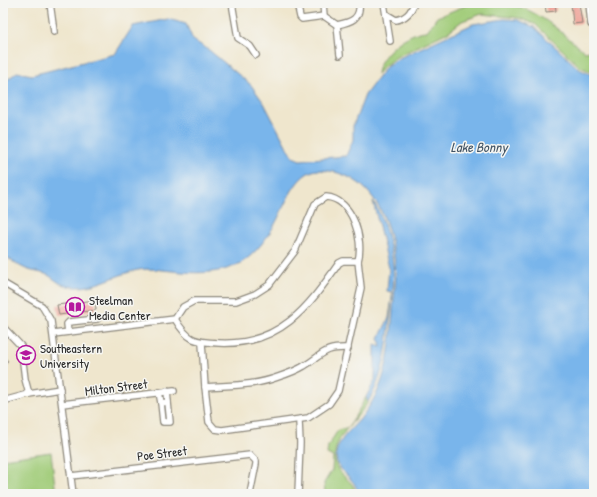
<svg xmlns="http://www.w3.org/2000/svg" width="597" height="497" viewBox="0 0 597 497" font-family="'Patrick Hand',sans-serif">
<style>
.green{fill:#a1cc79;stroke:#667c52}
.water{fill:#79b5eb;stroke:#52708b}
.building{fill:#ee998d}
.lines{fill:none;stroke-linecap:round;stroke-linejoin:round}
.minor-casing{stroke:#8d887c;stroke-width:8}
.minor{stroke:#fff;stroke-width:5.5}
.labels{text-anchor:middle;stroke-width:3;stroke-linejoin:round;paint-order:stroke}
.poi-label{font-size:13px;fill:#2b2b2b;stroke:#f6f6f2;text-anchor:start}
.street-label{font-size:13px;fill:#2b2b2b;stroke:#f6f6f2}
.water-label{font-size:14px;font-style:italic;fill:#425465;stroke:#f6f6f2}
</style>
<rect width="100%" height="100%" fill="#f6f6f2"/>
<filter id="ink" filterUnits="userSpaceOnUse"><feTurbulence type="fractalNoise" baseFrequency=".025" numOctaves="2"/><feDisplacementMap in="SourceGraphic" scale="8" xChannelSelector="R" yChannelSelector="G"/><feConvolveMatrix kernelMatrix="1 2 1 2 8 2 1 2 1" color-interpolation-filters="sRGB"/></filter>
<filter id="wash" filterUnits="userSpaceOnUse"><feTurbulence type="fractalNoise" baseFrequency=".012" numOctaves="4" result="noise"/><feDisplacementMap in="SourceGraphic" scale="16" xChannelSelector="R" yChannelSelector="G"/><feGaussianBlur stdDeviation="0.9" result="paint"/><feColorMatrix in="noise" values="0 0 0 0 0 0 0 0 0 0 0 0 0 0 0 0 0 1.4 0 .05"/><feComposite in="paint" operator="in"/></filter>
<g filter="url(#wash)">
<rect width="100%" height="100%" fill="#efe6cd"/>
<g class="green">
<path d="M482 3C489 3 497 2 504 3 536 7 562 33 585 52L594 50V73L580 67 535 24 519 18 482 14 462 21 448 32 398 56 384 66 377 74C378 55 408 31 427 31L437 17 467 5Z"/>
<path d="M366 397 368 402C355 423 325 443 338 469 343 478 355 482 356 494H325L324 483 332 470 333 457 327 454 328 446 338 430 349 427Z"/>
<polygon points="51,452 56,494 3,494 3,459"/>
</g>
<g class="water">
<path d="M168 19 186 24 193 40 209 50 251 85 264 103 289 151 293 157 300 160 346 156 353 140V126L365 95 385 68 399 58 473 24 504 19 518 20 534 27 579 69 594 76V494H358C357 478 336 472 336 456 336 441 353 428 361 418 367 410 375 398 379 388 389 364 391 335 393 310 394 294 397 279 395 264 390 218 372 172 319 170 296 170 284 208 275 224 268 236 259 249 249 257 229 275 196 274 172 271 161 270 149 268 138 270 112 275 90 293 64 285 58 283 53 278 48 275 41 272 33 272 26 269 18 266 10 259 3 255V83L17 72 32 75 115 54 133 26Z"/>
<path d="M373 201C384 219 391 243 393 265 395 280 392 293 391 308 388 341 385 374 368 402L366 397 375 380V345L381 347 379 338 389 318 393 292 387 291 389 268Z"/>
</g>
<g id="blocks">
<g class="building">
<polygon points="545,3 555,3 556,11 546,12"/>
<polygon points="571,3 579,3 582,23 573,24"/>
<polygon points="95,300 96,310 59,315 57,305"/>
<polygon points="3,355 8,361 3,366"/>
</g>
</g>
</g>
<g filter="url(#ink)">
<use href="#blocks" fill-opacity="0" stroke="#8d887c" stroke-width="1"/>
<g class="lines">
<g class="minor-casing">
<g id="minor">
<polyline points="50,3 54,32"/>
<polyline points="232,3 238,38 250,46 256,55"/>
<polyline points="297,3 300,17 302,19 324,16 337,25 340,55"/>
<polyline points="323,3 324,16"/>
<polyline points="384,3 390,41"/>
<polyline points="589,3 591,24"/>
<path d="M386 14 396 20C406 18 411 13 414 3"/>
<path d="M337 25C351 22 361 19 359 3"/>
<polyline points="3,283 42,306 51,321 73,494"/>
<path d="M175 319C188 341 195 342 219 343 279 346 308 308 339 263L343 261H358"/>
<polyline points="3,327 21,346 25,379 29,394"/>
<polyline points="68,332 67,324 69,322 97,319"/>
<path d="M53 334 175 319 183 307 194 301H236L255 294 269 285 295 251 315 204 326 197C353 199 364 240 358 261"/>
<polyline points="202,343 205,387 209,422 215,429 222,430 308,418 329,404 338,391 361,288 358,261"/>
<path d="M205 387C230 385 254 386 278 377 287 374 296 371 304 366 323 355 323 347 348 348"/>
<polyline points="159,392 161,403 168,402 167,391"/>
<polyline points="3,401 29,394 60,389"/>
<polyline points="161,403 163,422 170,422 168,402"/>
<polyline points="62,404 174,391"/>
<polyline points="71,476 250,455 256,461 256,464 250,494"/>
<polyline points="298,494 300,443 299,421"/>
</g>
</g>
<use href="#minor" class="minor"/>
</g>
</g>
<defs>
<g id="library-ring" transform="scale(1)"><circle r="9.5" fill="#f6f6f2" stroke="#b5179e" stroke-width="1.5"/><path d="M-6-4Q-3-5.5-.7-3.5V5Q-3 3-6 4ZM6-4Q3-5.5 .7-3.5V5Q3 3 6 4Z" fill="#b5179e"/></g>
<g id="university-ring" transform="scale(1)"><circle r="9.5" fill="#f6f6f2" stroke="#b5179e" stroke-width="1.5"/><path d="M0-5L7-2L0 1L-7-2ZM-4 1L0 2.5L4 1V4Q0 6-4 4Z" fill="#b5179e"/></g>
</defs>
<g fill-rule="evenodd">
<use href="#library-ring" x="75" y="307"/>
<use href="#university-ring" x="26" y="355"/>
</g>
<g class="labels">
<g class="poi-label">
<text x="89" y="305">Steelman<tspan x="89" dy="15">Media Center</tspan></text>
<text x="40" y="353">Southeastern<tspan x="40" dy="15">University</tspan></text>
</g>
<g class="street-label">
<text transform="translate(116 387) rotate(-7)" y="5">Milton Street</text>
<text transform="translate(162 453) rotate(-7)" y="5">Poe Street</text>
</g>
<g class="water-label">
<text x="479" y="152">Lake Bonny</text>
</g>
</g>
<rect width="597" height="497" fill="none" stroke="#f6f6f2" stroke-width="16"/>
</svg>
